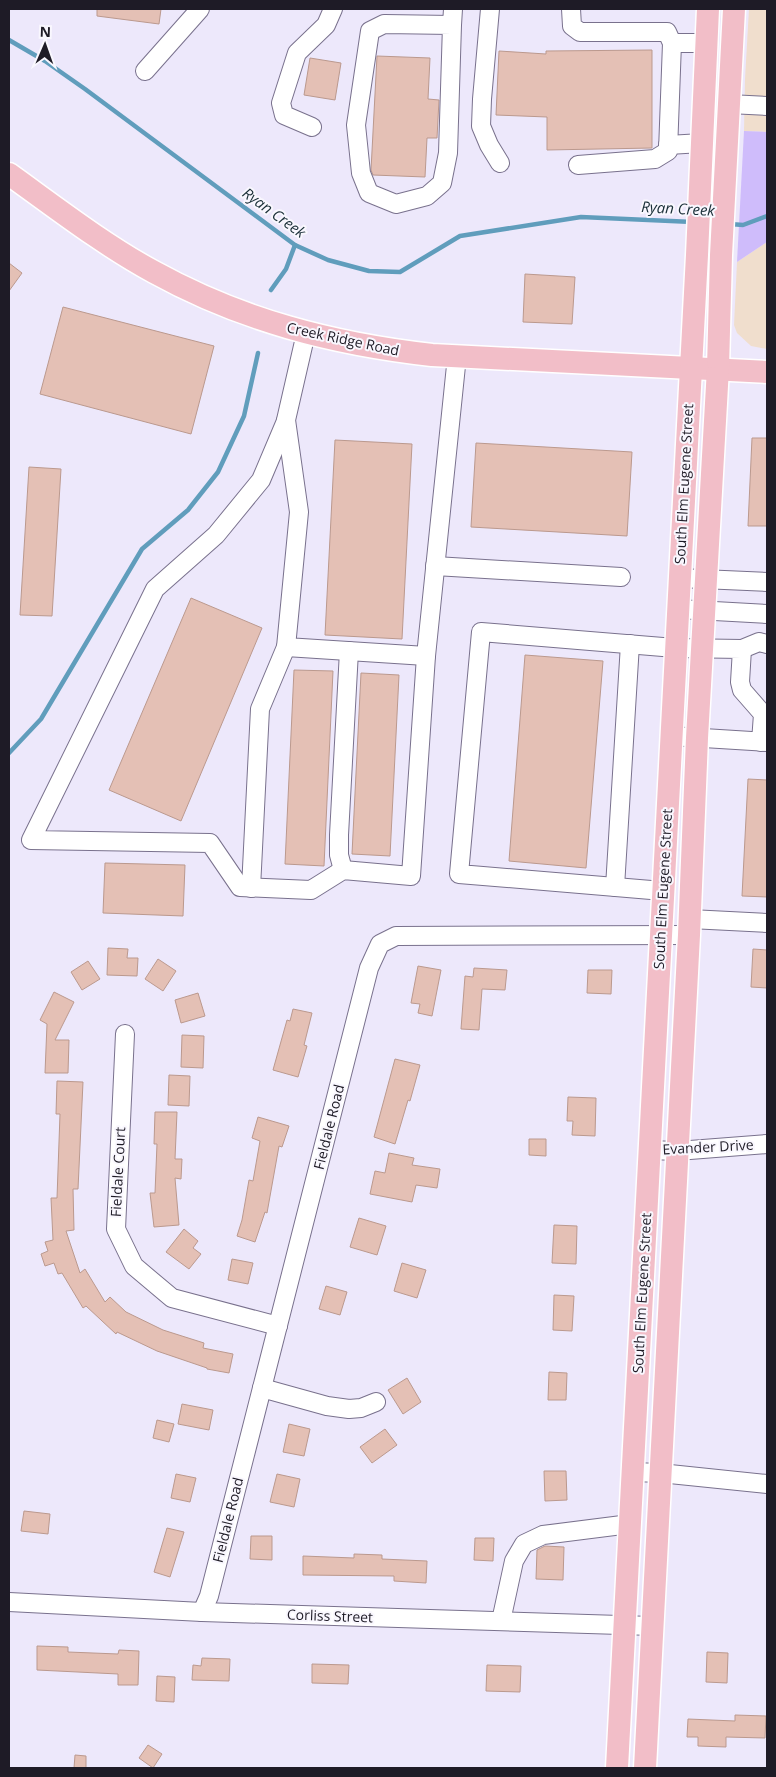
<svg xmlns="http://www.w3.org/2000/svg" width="776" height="1777" viewBox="0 0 776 1777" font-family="'Open Sans',sans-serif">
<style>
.industrial{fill:#f0decd}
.green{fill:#cfbcfb}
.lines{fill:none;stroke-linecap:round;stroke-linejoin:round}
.stream{stroke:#609dbc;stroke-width:4.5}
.building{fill:#e4c0b5;stroke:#bb998e}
.minor-casing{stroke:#79718d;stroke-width:20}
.major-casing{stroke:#fff;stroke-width:25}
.minor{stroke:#fff;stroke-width:18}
.major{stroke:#f2bec8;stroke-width:22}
.labels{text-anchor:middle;stroke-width:4;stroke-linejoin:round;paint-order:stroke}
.street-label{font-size:14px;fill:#1e1b26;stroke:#f9f7fe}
.water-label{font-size:15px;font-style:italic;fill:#192e37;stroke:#f9f7fe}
</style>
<rect width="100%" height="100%" fill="#ede8fb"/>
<g class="industrial">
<polygon points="749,9 767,9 767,132 744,131 745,79"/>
<polygon points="767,242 767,349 751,346 737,333 734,325 737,262"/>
</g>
<polygon class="green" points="744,131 767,132 767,242 737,262"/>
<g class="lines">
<g class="stream">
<polyline points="9,40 45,61 85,89 295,245 328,260 369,271 400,272 460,236 581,217 693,222"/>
<polyline points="730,224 743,225 767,216"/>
<polyline points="271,290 286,269 295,245"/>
<polyline points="9,753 41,719 142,549 188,510 218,472 244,416 258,353"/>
</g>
</g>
<g class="building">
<polygon points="97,9 161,9 159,24 97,16"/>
<polygon points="652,50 652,148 547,150 547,117 496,115 499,51 546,54 546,51"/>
<polygon points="377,56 430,58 428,99 439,100 437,138 427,138 425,177 373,175 371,170"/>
<polygon points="310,58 341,63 335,100 304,95"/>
<polygon points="9,263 22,273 9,291"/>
<polygon points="525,274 575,277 572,324 523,322"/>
<polygon points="63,307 214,346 191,434 40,394"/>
<polygon points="752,438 767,438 767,526 748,526"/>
<polygon points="335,440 412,444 402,639 325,635"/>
<polygon points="476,443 632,452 627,536 471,527"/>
<polygon points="29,467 61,469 52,616 20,615"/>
<polygon points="191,598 262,628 181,821 109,790"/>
<polygon points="525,655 603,661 586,868 509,861"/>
<polygon points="294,670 333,671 324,866 285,864"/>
<polygon points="361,673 399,675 390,856 352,854"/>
<polygon points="748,779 767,780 767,897 742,896"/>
<polygon points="105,863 185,865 183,916 103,913"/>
<polygon points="108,948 128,949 127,958 138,958 137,976 107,975"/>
<polygon points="753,949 767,950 767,988 751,987"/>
<polygon points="158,959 176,971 163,991 145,979"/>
<polygon points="88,961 100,979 82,990 71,972"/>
<polygon points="418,966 441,970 432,1016 418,1013 420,1004 411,1003"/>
<polygon points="474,968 507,970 505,990 482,989 479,1030 461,1029 465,976 473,977"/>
<polygon points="588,970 612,970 611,994 587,993"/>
<polygon points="54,992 74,1002 55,1040 69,1040 68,1073 45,1073 47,1024 40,1020"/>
<polygon points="198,993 205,1016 181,1023 175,1000"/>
<polygon points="293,1009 312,1013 304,1045 307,1046 298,1077 273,1070 287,1020 290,1021"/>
<polygon points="182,1035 204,1036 203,1068 181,1067"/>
<polygon points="395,1059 420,1065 410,1101 408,1100 395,1144 374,1137"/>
<polygon points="169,1075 190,1076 189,1106 168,1105"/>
<polygon points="57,1081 83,1082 78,1189 73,1189 74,1230 66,1231 80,1273 85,1269 105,1302 110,1297 126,1312 163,1330 204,1343 203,1348 233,1354 229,1373 207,1369 207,1368 157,1351 117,1332 116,1334 86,1306 83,1308 62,1273 58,1274 54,1263 45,1266 41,1254 48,1251 45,1242 53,1240 51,1198 57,1198 60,1114 56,1114"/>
<polygon points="568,1097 596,1098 595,1136 572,1135 573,1121 567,1121"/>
<polygon points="155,1112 177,1112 175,1159 182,1159 181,1179 175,1178 179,1225 154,1227 150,1193 155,1193 157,1144 154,1144"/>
<polygon points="258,1117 289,1126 282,1147 279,1146 267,1213 265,1212 255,1242 237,1236 242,1220 249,1180 253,1181 260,1141 252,1138"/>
<polygon points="529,1139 546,1139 546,1156 529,1155"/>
<polygon points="389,1153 414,1158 412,1165 440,1169 437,1188 416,1185 412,1202 370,1194 375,1171 385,1173"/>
<polygon points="359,1218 386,1226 377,1255 350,1247"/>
<polygon points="554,1225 577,1226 576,1264 552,1263"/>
<polygon points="184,1229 198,1241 193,1248 201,1254 189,1269 166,1252"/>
<polygon points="232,1259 253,1263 248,1284 228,1280"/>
<polygon points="402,1263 426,1270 417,1298 394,1291"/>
<polygon points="326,1286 347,1292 340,1315 319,1309"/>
<polygon points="554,1295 574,1296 572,1331 553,1330"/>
<polygon points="549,1372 567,1373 566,1400 548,1400"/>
<polygon points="407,1378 421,1402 403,1414 388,1390"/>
<polygon points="182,1404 213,1410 209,1430 178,1424"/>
<polygon points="157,1420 174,1424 169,1442 153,1438"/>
<polygon points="289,1424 310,1429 304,1456 283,1452"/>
<polygon points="385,1429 397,1445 372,1463 360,1447"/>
<polygon points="544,1471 566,1471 567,1500 545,1501"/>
<polygon points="176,1474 196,1478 190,1502 171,1498"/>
<polygon points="277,1474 300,1479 294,1507 270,1502"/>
<polygon points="24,1511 50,1514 48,1534 21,1531"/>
<polygon points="167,1528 184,1532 170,1577 154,1572"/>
<polygon points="251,1536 272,1536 272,1560 250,1559"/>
<polygon points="475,1538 494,1538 493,1561 474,1560"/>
<polygon points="545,1546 564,1547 563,1580 536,1579 537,1550"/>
<polygon points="354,1554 382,1555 382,1559 427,1561 426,1583 394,1581 394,1576 303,1575 303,1556 354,1558"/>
<polygon points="37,1646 68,1647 68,1652 118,1654 119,1650 139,1651 138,1685 118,1685 118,1674 37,1670"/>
<polygon points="707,1652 728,1653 727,1683 706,1682"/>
<polygon points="202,1658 230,1659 229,1681 192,1680 193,1665 201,1666"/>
<polygon points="312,1664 349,1665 348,1684 312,1683"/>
<polygon points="487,1665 521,1666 520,1692 486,1691"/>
<polygon points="157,1676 175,1677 174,1702 156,1701"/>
<polygon points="735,1715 766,1716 765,1738 726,1737 726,1747 698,1746 698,1737 687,1737 688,1719 735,1721"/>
<polygon points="148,1745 162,1754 153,1768 139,1758"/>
<polygon points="75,1755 86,1756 86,1768 74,1768"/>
</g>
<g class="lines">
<g class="minor-casing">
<g id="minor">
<polyline points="490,9 482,99 481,126 489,145 500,163"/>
<polyline points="571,9 572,26 580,32 667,32 672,43 668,151 655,159 578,165"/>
<polyline points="452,25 384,24 370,31 356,125 361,173 369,193 396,204 427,196 442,183 448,153 452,25 453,9"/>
<polyline points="672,43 706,43"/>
<polyline points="145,71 200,9"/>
<polyline points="729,104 767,106"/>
<polyline points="312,127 284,115 281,103 297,53 326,25 333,9"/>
<polyline points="668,145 702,143"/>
<polyline points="306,333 286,420 299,512 286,647 426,656 457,356"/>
<polyline points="286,421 261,480 216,535 155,589 31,840 210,843 240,887 311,890 343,870 411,876 426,656"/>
<polyline points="435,566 621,577"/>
<polyline points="679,578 767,582"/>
<polyline points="678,609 767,614"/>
<polyline points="742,649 759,642 767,644"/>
<polyline points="671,736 767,742"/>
<polyline points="343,870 339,855 339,835 349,651"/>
<polyline points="615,887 630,644"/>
<polyline points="251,888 260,709 286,647"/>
<polyline points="663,891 459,874 481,632 675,648 742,649 740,682 742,690 763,714 761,742"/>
<polyline points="690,919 767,923"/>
<polyline points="125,1034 116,1229 134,1266 172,1298 278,1326"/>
<polyline points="649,1150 677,1151 767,1144"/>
<polyline points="262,1388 327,1406 349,1409 361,1408 376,1402"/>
<polyline points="633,1472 660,1473 767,1484"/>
<polyline points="9,1602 202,1612 652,1626"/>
<polyline points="202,1612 209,1596 369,968 380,944 396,936 689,935"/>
<polyline points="501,1621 514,1561 524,1544 543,1535 630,1524"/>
</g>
</g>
<g class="major-casing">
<g id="major">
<path d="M9 174C55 207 104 245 154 272 241 320 333 344 432 355L767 372"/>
<polyline points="617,1768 697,255 708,9"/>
<polyline points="645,1768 689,935 697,738 718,368 721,255 734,9"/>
</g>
</g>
<use href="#minor" class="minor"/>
<use href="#major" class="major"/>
</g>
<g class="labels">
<g class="street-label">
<text transform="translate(343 339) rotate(12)" y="5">Creek Ridge Road</text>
<text transform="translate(684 484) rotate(-87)" y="5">South Elm Eugene Street</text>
<text transform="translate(663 889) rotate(-87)" y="5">South Elm Eugene Street</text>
<text transform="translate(329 1127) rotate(-76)" y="5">Fieldale Road</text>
<text transform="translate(708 1147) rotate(-3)" y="5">Evander Drive</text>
<text transform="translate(118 1172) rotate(-87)" y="5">Fieldale Court</text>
<text transform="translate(642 1293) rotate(-87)" y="5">South Elm Eugene Street</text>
<text transform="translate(228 1520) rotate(-76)" y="5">Fieldale Road</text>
<text transform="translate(330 1616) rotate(2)" y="5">Corliss Street</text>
</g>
<g class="water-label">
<text transform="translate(678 209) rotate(3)" y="5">Ryan Creek</text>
<text transform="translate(274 213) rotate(36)" y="5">Ryan Creek</text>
</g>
</g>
<rect width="776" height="1777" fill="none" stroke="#1e1b26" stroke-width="20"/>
<g transform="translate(45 45) rotate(2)" stroke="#f9f7fe" stroke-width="4" paint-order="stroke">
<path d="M0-4L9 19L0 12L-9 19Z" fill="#1e1b26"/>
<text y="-8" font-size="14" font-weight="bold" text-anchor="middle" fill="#1e1b26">N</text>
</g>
</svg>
